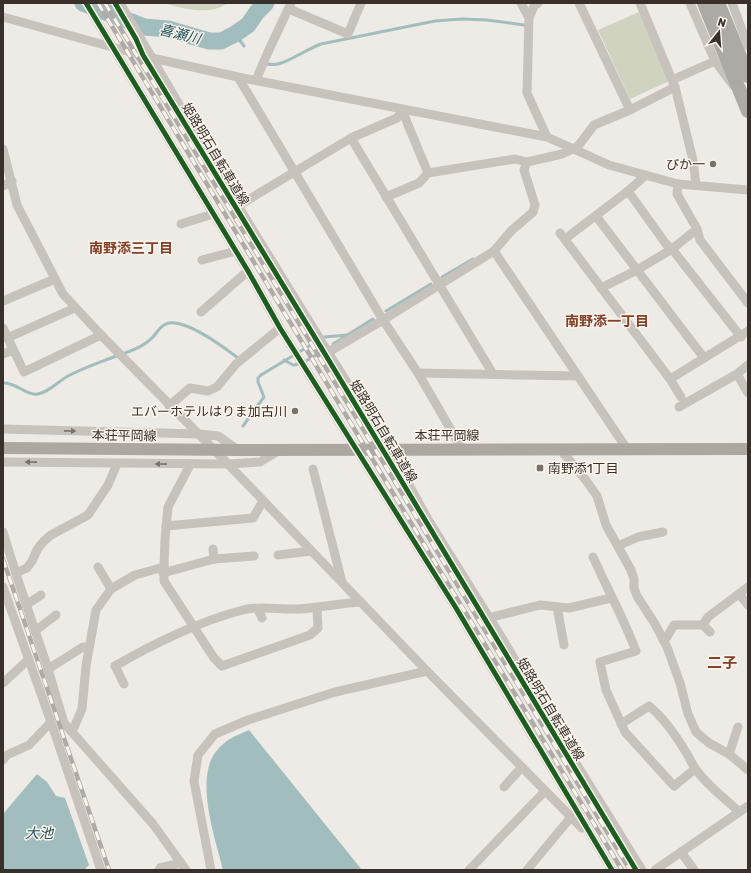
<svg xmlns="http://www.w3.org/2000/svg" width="751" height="873" viewBox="0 0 751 873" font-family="Rubik,'Noto Sans JP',sans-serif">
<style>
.green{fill:#cfd3c0}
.water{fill:#a2bdbe}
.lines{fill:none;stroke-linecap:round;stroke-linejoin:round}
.stream{stroke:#a2bdbe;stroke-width:3}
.river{stroke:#a2bdbe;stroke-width:17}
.minor{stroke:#c8c2bd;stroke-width:9}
.major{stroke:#ada7a2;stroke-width:12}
.highway{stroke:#ada9a4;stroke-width:14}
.rail-casing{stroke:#b0aba7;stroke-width:4.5}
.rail{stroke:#faf4ed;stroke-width:3;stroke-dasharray:9;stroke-linecap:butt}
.cycleway-casing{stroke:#faf4ed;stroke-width:8}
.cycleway{stroke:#1b5e20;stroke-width:5}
.oneway{fill:#79726d}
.poi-dot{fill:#78716c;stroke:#faf4ed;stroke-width:1.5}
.labels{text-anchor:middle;stroke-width:3;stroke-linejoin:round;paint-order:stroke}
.street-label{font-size:13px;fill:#39302b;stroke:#faf4ed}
.poi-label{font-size:13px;fill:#39302b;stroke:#faf4ed;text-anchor:end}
.water-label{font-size:14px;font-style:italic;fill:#225358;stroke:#faf4ed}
.neighbourhood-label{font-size:14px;font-weight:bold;fill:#834128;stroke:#faf4ed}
.quarter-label{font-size:15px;font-weight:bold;fill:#834128;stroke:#faf4ed}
</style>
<rect width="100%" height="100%" fill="#eeeae5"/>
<g class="green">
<path d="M164 3H228C209 16 184 9 164 3Z"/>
<polygon points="639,12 669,81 630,99 598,30"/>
</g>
<g class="water">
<path d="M249 730 362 870H223C215 837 192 773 220 747 228 738 238 735 249 730Z"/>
<polygon points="37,774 47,782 56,796 65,798 89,865 84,870 3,870 3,814"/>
</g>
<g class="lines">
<g class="stream">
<polyline points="235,34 244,46"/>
<path d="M268 64C282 68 306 49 321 44L435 21 462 19 487 20 524 25"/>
<polyline points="442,277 473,259"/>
<polyline points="386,311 431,284"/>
<polyline points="333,344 373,319"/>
<path d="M125 353C135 349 144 346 152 338 156 334 159 328 164 325 180 314 225 348 238 358"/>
<polyline points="284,360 293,365 301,364 324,350"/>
<path d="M3 383C16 382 26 396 38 394 50 392 59 380 70 375 85 367 101 362 116 356"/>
<polyline points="243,426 264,397 258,382 258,378 261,375 324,337 348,335"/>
</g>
<polyline class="river" points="83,3 144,27 168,29 209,41 221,41 235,34 248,25 257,12 266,3"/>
<g class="minor">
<polyline points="86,3 248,271 280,328 456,608 612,870"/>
<polyline points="120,3 238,206 328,352 389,449 430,523 505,643 556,731 642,870"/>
<polyline points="521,3 529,18"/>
<polyline points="538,3 534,6 529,18 527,93 547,137"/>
<polyline points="579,3 630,110 675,87"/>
<polyline points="640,3 675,87 693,160 696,185"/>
<polyline points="690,3 715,61 733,85"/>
<polyline points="732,3 748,46"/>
<polyline points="289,9 348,34 361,3"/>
<polyline points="3,17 152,58 238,77 547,137 609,165 678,184 748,190"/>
<polyline points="238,77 383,320 418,373 462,449"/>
<polyline points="256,80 268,52 291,3"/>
<polyline points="672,80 715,61"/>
<polyline points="351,138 493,374"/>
<polyline points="3,149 17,205 63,294 101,335 228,464 427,671 582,828"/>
<polyline points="678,184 677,194 697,229 700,240 748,303"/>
<polyline points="3,186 12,181"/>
<polyline points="628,191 666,244 672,249 741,337"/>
<polyline points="386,197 419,183 428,173 515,159 527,162"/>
<polyline points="238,206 351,138 397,118 403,110 406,120 428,173"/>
<polyline points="596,216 704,358"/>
<polyline points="181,224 213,214"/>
<polyline points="560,233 670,379 681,397"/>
<polyline points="565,239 628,191 646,175"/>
<polyline points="494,251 627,449"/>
<polyline points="202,260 236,251"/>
<polyline points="601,288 637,270 672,249 697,229"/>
<polyline points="3,301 55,279"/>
<polyline points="201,312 248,271"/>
<polyline points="3,328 24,372 101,335"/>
<polyline points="7,338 75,308"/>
<polyline points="3,354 13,350"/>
<polyline points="325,354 383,320 494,251 511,231 533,212 535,205 524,170 527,162 562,154 573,149 579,145 594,125 630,110"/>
<polyline points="418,373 578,376"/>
<polyline points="737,374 748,393"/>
<polyline points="670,379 748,331"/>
<polyline points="169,406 190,388 208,391 217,387 236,364 280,328"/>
<polyline points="679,407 737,374 748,365"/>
<polyline points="3,429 199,434 218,436 238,450"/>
<polyline points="560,449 585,479 597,496 606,525 631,570 634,579 634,588 637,596 655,624 667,647 680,683 688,714 696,732 709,743 729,754 748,770"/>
<polyline points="3,462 228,464 260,462 280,450"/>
<polyline points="313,469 342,582"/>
<polyline points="166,526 253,518 263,501"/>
<polyline points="3,532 18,580 48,669 64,723 153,824 186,870"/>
<polyline points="618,546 638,537 663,532"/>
<polyline points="213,549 214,559"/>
<polyline points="278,555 311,551"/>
<path d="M593 557C607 588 624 619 636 651L600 662 606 690 625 732 674 786 695 769"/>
<polyline points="98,567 111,589"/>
<polyline points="164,567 164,581 214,658 222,666 310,635 318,628 317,608"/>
<polyline points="16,573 27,568 32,561 38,548 44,541 51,535 88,515 108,485 117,464"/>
<polyline points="163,573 214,559 254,556"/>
<polyline points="3,587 51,722 101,870"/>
<polyline points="739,594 748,605"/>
<polyline points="26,605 41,595"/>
<polyline points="557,607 564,645"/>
<polyline points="258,609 262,618"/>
<polyline points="488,618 540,605 569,608 611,598"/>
<polyline points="703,625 710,632"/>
<polyline points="35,631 56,615"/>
<polyline points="663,640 667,637 674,625 703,625 708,617 748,587"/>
<polyline points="48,669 83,647"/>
<polyline points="3,683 29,659"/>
<path d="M124 684 115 666C151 645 202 620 243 610 260 605 280 610 298 609 319 608 340 603 361 602"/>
<path d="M621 724 649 706C663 717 678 739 687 754 690 759 692 764 695 768 706 785 725 798 739 812"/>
<polyline points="72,732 82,709 86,666 96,610 111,589 135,575 164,567 165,539 168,507 190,465"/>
<polyline points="729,754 738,727"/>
<polyline points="3,760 7,755 29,745 51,722"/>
<polyline points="504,787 522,767"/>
<polyline points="681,852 694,870"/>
<polyline points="159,870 160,868 181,863"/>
<polyline points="211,870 194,781 198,755 215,734 248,720 335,692 427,671"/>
<polyline points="469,870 545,791"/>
<polyline points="527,870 571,817"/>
<polyline points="655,870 748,806"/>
</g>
<polyline class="major" points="3,448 238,450 748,449"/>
<g class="highway">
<polyline points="704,3 748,111"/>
<polyline points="718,3 748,76"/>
</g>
<g class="rail-casing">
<g id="rail">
<polyline points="98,3 388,485 622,870"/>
<polyline points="105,3 630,870"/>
<polyline points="3,559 109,870"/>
</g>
</g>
<use href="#rail" class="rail"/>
<g class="cycleway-casing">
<g id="cycleway">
<polyline points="86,3 248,271 280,328 456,608 612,870"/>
<polyline points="115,3 136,39 143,55 325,354 636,870"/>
</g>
</g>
<use href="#cycleway" class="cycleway"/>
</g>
<defs><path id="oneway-solid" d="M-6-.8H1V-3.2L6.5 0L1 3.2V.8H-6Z"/></defs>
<g class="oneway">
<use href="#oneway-solid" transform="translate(70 431) rotate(1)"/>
<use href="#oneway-solid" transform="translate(31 462) rotate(-179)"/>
<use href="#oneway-solid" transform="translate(161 464) rotate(-179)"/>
</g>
<g class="poi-dot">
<circle cx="713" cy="164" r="4"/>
<circle cx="295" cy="411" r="4"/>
<rect x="536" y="464" width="8" height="8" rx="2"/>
</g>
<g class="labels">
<g class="street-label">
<text transform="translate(216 154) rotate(59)" y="5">姫路明石自転車道線</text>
<text transform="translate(384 431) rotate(59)" y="5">姫路明石自転車道線</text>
<text transform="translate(124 435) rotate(1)" y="5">本荘平岡線</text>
<text x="447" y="440">本荘平岡線</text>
<text transform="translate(551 709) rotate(59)" y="5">姫路明石自転車道線</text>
</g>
<g class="poi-label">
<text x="705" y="169">ぴか一</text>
<text x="287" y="416">エバーホテルはりま加古川</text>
<text x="548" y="473" text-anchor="start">南野添1丁目</text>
</g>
<g class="water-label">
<text transform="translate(180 34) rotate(14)" y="5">喜瀬川</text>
<text x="39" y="838">大池</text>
</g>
<g class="neighbourhood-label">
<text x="131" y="253">南野添三丁目</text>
<text x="607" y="326">南野添一丁目</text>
</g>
<g class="quarter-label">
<text x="722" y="668">二子</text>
</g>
</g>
<rect width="751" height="873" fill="none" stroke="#39302b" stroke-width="8"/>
<g transform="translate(719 32) rotate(17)" stroke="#faf4ed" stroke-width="3" paint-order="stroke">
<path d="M0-3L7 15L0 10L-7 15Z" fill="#39302b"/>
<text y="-6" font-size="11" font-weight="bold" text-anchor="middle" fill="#39302b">N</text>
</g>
</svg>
